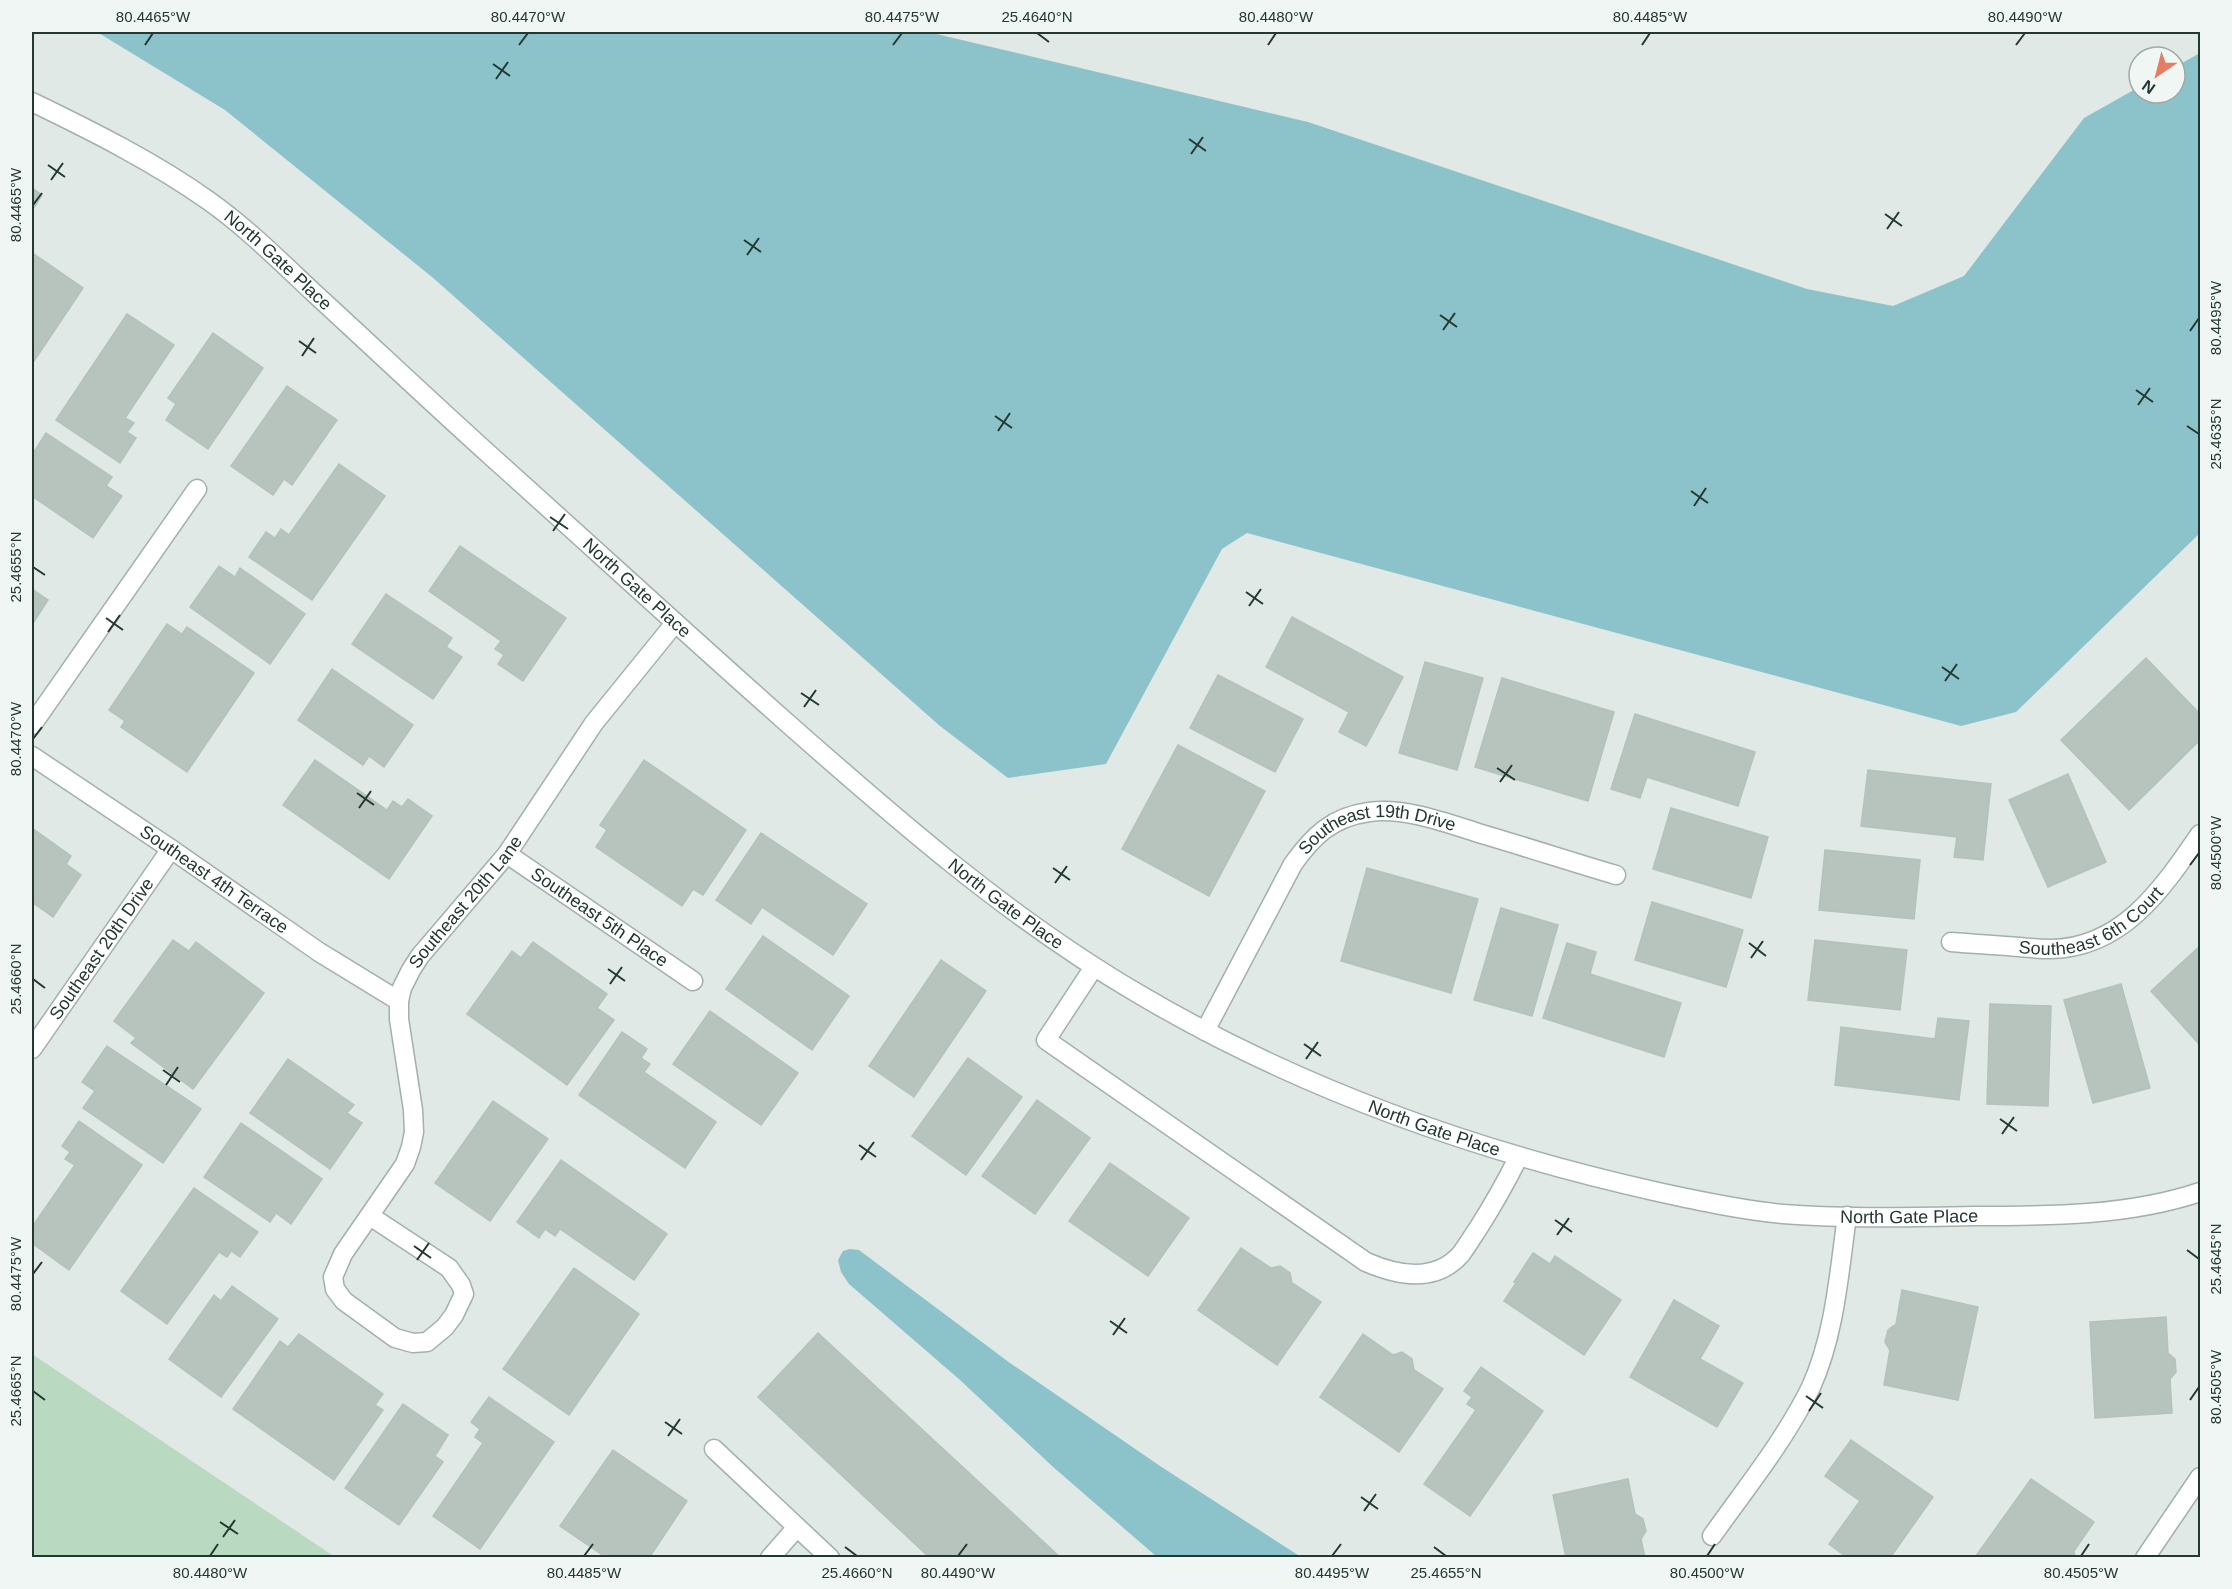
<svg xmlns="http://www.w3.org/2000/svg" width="2232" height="1589" viewBox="0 0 2232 1589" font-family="Arial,sans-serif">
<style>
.green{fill:#bad9c1}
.water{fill:#8cc3ca}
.building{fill:#b6c4bd;stroke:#b3c2bb;stroke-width:1.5}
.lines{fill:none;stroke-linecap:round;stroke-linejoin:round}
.minor-casing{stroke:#a3b0ab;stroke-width:21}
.minor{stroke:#fff;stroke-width:18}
.ticks{fill:none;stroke:#223831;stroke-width:2}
.labels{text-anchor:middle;stroke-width:4.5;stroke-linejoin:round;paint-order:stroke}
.street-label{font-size:18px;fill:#223831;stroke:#f0f6f3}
.neatline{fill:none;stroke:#223831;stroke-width:2}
.ticks-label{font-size:15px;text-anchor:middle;fill:#223831}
</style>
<rect width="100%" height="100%" fill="#e0e9e5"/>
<polygon class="green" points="32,1354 335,1557 32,1557"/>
<g class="water">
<polygon points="97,32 928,32 1308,122 1807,289 1893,306 1964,276 2084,118 2139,87 2139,93 2175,93 2175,67 2200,53 2200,533 2016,712 1961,726 1247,533 1222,549 1106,764 1008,778 940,726 432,277 225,110"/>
<polygon points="850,1249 859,1250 1010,1363 1160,1466 1301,1557 1157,1557 1052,1466 960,1380 849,1284 841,1272 838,1260 843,1251"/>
</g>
<g class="building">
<polygon points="32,188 42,195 32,211"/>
<polygon points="34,254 83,288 32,364 32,257"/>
<polygon points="127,314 174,345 125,418 134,423 127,432 136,438 120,463 56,420"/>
<polygon points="213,333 263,368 208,449 166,420 176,404 168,398"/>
<polygon points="287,386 337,420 292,485 284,479 273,495 231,466"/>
<polygon points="46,433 112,477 106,486 122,496 93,538 32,496 32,455"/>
<polygon points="339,464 385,496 312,600 249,557 266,532 275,538 281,529 289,535"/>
<polygon points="460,546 566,618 523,681 498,664 504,655 495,649 501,641 429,591"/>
<polygon points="219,566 235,577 240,568 305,614 270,664 190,607"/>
<polygon points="32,589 48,600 32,625"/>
<polygon points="386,594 452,638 446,647 462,657 433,699 352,644"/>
<polygon points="1292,617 1403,677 1366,746 1339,732 1349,712 1266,667"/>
<polygon points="167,624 182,634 187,627 254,673 187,772 121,727 125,721 109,710"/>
<polygon points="2146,658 2200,714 2200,740 2129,810 2061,740"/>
<polygon points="1425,662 1483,678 1457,770 1399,753"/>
<polygon points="332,669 413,725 384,767 369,756 363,765 298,720"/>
<polygon points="1218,675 1303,719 1275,772 1190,728"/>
<polygon points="1502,678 1614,712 1588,801 1475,767"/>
<polygon points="1635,714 1755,752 1738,806 1647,777 1640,798 1611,789"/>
<polygon points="1178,745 1265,791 1209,896 1122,849"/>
<polygon points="315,760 387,810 393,801 402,807 408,799 432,816 389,879 283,805"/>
<polygon points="644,760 746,830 703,895 693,889 682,906 596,847 607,830 600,825"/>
<polygon points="1868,770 1991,784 1983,860 1954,857 1957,837 1861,826"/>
<polygon points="2068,774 2106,862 2048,887 2009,800"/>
<polygon points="1671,808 1768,837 1751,898 1653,869"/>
<polygon points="32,828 71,856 66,864 81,875 53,917 32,902"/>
<polygon points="761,833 867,904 833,955 762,907 751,924 716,900"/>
<polygon points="1825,850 1920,860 1914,919 1819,910"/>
<polygon points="1367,868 1478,899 1451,993 1341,961"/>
<polygon points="1652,902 1743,930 1726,987 1635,960"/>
<polygon points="1501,908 1558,925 1532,1016 1474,1000"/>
<polygon points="763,936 849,996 812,1050 726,989"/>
<polygon points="173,940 189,951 196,942 264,993 193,1089 131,1043 136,1038 114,1021"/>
<polygon points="1815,940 1907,950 1900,1010 1808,1000"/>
<polygon points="533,942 607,994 597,1008 614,1020 567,1085 467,1014 512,951 521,958"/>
<polygon points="1567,943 1596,952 1590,974 1681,1003 1664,1057 1543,1018"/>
<polygon points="2200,946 2200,1045 2151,991"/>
<polygon points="941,960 986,991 914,1097 869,1066"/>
<polygon points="2121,984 2150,1088 2093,1103 2064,1000"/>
<polygon points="1990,1004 2051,1006 2048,1106 1987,1104"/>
<polygon points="710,1011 798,1073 761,1125 673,1064"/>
<polygon points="1938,1018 1969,1021 1959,1100 1835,1085 1841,1027 1935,1039"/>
<polygon points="622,1032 647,1049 641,1058 650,1064 644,1072 716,1122 685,1168 579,1095"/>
<polygon points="107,1046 201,1109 163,1163 83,1108 95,1091 82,1082"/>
<polygon points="968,1058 1022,1097 966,1175 912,1136"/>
<polygon points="288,1059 354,1105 347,1113 362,1123 330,1169 250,1113"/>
<polygon points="1037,1100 1090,1138 1035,1214 982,1176"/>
<polygon points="493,1101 548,1139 490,1221 435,1183"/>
<polygon points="79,1121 142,1165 69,1270 32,1243 32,1227 75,1165 65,1159 70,1152 62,1146"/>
<polygon points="241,1123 322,1179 291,1224 276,1213 270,1222 204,1177"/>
<polygon points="561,1160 667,1234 634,1280 560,1229 555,1236 545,1229 539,1238 517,1222"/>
<polygon points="1110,1163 1189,1218 1148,1276 1069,1221"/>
<polygon points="194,1188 258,1232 240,1257 231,1251 227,1257 219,1252 167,1324 121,1291"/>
<polygon points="1241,1248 1271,1268 1280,1266 1290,1273 1292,1283 1321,1302 1277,1365 1198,1310"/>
<polygon points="1533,1253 1550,1264 1555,1256 1621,1300 1584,1355 1504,1301 1516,1283 1514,1282"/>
<polygon points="574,1268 639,1314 569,1415 503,1369"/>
<polygon points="232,1286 278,1319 221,1397 169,1359 214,1295 221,1301"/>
<polygon points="1902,1290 1978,1307 1958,1400 1884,1385 1890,1350 1885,1342 1888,1330 1896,1324"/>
<polygon points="1674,1300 1719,1326 1700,1359 1743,1383 1717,1427 1630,1377"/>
<polygon points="2166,1317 2168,1353 2175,1359 2176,1372 2170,1379 2172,1413 2095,1418 2090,1322"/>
<polygon points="818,1333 1061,1558 930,1558 758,1397"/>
<polygon points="299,1334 383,1394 375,1405 383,1410 334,1480 233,1409 280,1341 288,1347"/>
<polygon points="1363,1334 1393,1355 1402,1352 1412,1359 1414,1370 1443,1389 1399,1452 1320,1397"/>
<polygon points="1481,1367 1543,1411 1470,1516 1424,1484 1476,1410 1467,1404 1472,1397 1464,1391"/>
<polygon points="489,1397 554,1442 480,1549 433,1516 483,1443 475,1437 480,1429 471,1422"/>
<polygon points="403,1404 448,1435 435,1456 443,1462 399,1525 345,1488"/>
<polygon points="1851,1440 1933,1497 1890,1558 1848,1558 1829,1544 1860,1501 1825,1476"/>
<polygon points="613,1450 687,1501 649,1558 607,1558 560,1526"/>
<polygon points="1628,1479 1635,1514 1643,1519 1646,1531 1641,1539 1645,1558 1566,1558 1553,1495"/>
<polygon points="2031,1479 2094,1522 2074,1551 2075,1558 1978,1558 1976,1556"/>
</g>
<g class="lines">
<g class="minor-casing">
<g id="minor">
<path id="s1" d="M32 102C92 131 154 162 209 201 247 228 281 262 314 293 374 348 432 403 492 457 590 545 687 634 785 721 896 819 1009 918 1137 993 1299 1089 1474 1151 1658 1192 1699 1201 1741 1210 1783 1214 1846 1219 1910 1217 1974 1216 2049 1216 2129 1216 2200 1192"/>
<polyline points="32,725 197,489"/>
<path id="s2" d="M32 756 171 849 319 952 399 1001"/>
<path id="s3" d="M507 854 693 981"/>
<path id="s4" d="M1951 942C1974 944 1996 945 2019 947 2030 948 2040 949 2051 949 2124 948 2164 886 2200 834"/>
<path d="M1094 967 1046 1040 1366 1262C1396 1275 1435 1284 1461 1254 1467 1246 1473 1236 1479 1227 1493 1205 1506 1182 1518 1158"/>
<path id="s5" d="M1205 1031 1293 864C1313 836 1332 817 1369 812 1407 807 1449 824 1485 835 1529 848 1572 862 1616 875"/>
<path id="s6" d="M32 1049 171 849"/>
<path id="s7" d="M370 1216 449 1268 461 1285 464 1294 454 1315 445 1327 427 1342 413 1343 395 1338 344 1301 335 1289 333 1277 343 1254 405 1164 411 1147 414 1132 413 1110 399 1019V1001L402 988 411 970 420 956 507 854 594 723 675 623"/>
<polyline points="714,1449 830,1558"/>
<path d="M1712 1536C1746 1488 1785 1440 1811 1387 1835 1334 1839 1273 1847 1216"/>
<polyline points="770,1558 797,1527"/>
<polyline points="2145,1558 2200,1477"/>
</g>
</g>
<use href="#minor" class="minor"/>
</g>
<path class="ticks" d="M1037 33 1049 42M145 45 153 33M519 45 528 33M893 45 902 33M1268 45 1276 33M1642 45 1650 33M2016 45 2025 33M493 64 510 76M496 79 508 62M1189 139 1206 151M1191 154 1203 137M48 165 65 177M51 180 63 163M33 205 42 193M1885 214 1902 226M1887 229 1899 212M744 240 761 252M747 255 759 238M1440 315 1457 327M1443 330 1455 313M2190 331 2199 318M299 341 316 353M302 356 314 338M2136 390 2153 402M2138 405 2150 388M995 416 1012 428M2187 426 2199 434M998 431 1010 413M1691 491 1708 503M1694 506 1706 488M550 517 568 529M553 531 565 514M33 567 45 575M1246 592 1263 604M1249 606 1261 589M106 618 123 630M108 632 120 615M1942 667 1959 679M1945 681 1957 664M801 693 819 705M804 707 816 690M33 739 42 727M1497 768 1515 780M1500 782 1512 765M357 793 374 805M359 808 371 791M2190 865 2199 853M1053 868 1070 880M1055 883 1067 866M1749 943 1766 956M1751 958 1763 941M608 969 625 981M33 979 45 988M610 984 622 967M1304 1044 1321 1056M1306 1059 1318 1042M163 1070 180 1082M166 1085 178 1067M2000 1119 2017 1131M2002 1134 2014 1117M859 1145 876 1157M861 1160 874 1142M1555 1220 1572 1232M1557 1235 1569 1218M414 1246 431 1258M2187 1250 2199 1259M417 1260 429 1243M33 1274 42 1262M1110 1321 1127 1333M1113 1335 1125 1318M33 1391 45 1400M1806 1396 1823 1408M2190 1400 2199 1387M1809 1411 1821 1393M665 1422 682 1434M668 1436 680 1419M1361 1497 1378 1509M1364 1511 1376 1494M220 1522 238 1534M223 1537 235 1520M845 1547 857 1556M1434 1547 1446 1556M210 1556 218 1544M584 1556 593 1544M958 1556 967 1544M1332 1556 1341 1544M1707 1556 1715 1544M2081 1556 2089 1544"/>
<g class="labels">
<g class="street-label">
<text dy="6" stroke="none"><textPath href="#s1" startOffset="294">North Gate Place</textPath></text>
<text dy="6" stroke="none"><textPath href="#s1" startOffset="780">North Gate Place</textPath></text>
<text dy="6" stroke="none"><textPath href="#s5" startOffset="288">Southeast 19th Drive</textPath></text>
<text dy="6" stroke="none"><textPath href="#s2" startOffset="220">Southeast 4th Terrace</textPath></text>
<text dy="6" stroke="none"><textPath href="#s7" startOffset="730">Southeast 20th Lane</textPath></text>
<text dy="6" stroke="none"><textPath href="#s1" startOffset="1266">North Gate Place</textPath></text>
<text dy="6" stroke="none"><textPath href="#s4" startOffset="148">Southeast 6th Court</textPath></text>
<text dy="6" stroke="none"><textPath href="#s3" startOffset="112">Southeast 5th Place</textPath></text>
<text dy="6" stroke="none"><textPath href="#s6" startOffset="122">Southeast 20th Drive</textPath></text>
<text dy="6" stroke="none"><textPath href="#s1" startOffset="1752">North Gate Place</textPath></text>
<text dy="6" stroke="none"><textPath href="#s1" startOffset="2238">North Gate Place</textPath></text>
</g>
</g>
<rect width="2232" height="1589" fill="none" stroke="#f0f6f3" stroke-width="66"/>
<g transform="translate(2157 75) rotate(215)"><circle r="28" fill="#f0f6f3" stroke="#9eaaa5" stroke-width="1.5"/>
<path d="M0-4.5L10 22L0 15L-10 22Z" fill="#e47d63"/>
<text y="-9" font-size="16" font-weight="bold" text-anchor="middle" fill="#223831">N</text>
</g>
<rect x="33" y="33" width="2166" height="1523" class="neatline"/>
<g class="ticks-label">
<text x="153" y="22">80.4465°W</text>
<text x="528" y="22">80.4470°W</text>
<text x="902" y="22">80.4475°W</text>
<text x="1037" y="22">25.4640°N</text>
<text x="1276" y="22">80.4480°W</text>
<text x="1650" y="22">80.4485°W</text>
<text x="2025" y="22">80.4490°W</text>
<text transform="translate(16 205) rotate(-90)" y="5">80.4465°W</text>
<text transform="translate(2216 318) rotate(-90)" y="5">80.4495°W</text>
<text transform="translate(2216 434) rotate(-90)" y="5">25.4635°N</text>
<text transform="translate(16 567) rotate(-90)" y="5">25.4655°N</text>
<text transform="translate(16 739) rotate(-90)" y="5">80.4470°W</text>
<text transform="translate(2216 853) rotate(-90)" y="5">80.4500°W</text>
<text transform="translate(16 979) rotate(-90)" y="5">25.4660°N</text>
<text transform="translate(2216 1259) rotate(-90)" y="5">25.4645°N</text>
<text transform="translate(16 1274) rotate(-90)" y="5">80.4475°W</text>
<text transform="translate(2216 1387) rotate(-90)" y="5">80.4505°W</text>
<text transform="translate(16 1391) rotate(-90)" y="5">25.4665°N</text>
<text x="210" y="1578">80.4480°W</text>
<text x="584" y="1578">80.4485°W</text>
<text x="857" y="1578">25.4660°N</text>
<text x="958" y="1578">80.4490°W</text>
<text x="1332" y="1578">80.4495°W</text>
<text x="1446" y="1578">25.4655°N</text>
<text x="1707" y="1578">80.4500°W</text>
<text x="2081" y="1578">80.4505°W</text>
</g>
</svg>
